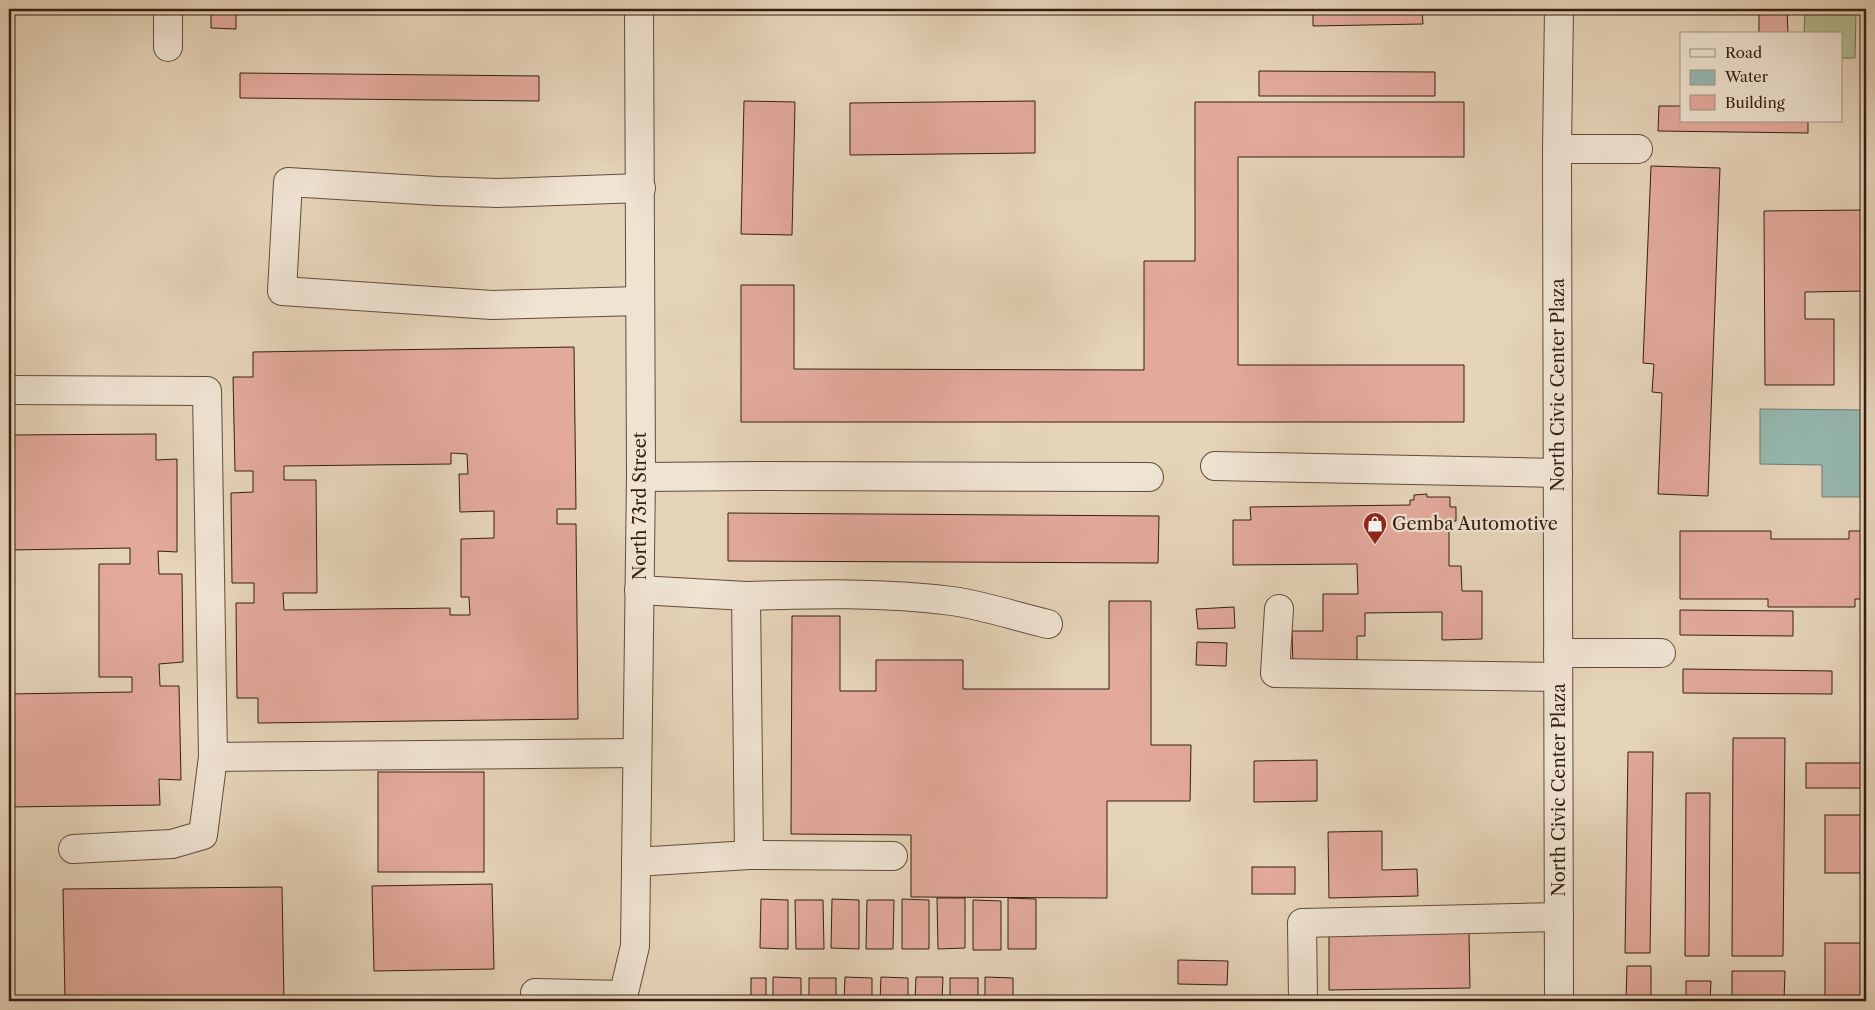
<svg xmlns="http://www.w3.org/2000/svg" width="1875" height="1010" viewBox="0 0 1875 1010" font-family="'Libre Caslon Text',serif">
<style>
.green{fill:#b3bd90;stroke:#746e51}
.water{fill:#96b8b1;stroke:#707a71}
.building{fill:#e3aa9c;stroke:#361e12;fill-rule:evenodd}
.lines{fill:none;stroke-linecap:round;stroke-linejoin:round}
.minor-casing{stroke:#624c3c;stroke-width:30}
.minor{stroke:#efe3d2;stroke-width:28}
.labels{text-anchor:middle;stroke-width:4.5;stroke-linejoin:round;paint-order:stroke}
.street-label{font-size:18px;fill:#361e12;stroke:#efe3d2}
.poi-label{font-size:18px;fill:#361e12;stroke:#efe3d2;text-anchor:start}
</style>
<rect width="100%" height="100%" fill="#e6d4b9"/>
<filter id="stains"><feTurbulence type="fractalNoise" baseFrequency=".004" numOctaves="4"/><feColorMatrix values="0 0 0 0 .2 0 0 0 0 .09 0 0 0 0 .02 0 0 0 .5 -.17"/></filter>
<radialGradient id="worn" r=".72"><stop offset=".6" stop-color="#630" stop-opacity="0"/><stop offset="1" stop-color="#630" stop-opacity=".3"/></radialGradient>
<polygon class="green" points="1805,9 1856,9 1855,58 1841,58 1841,34 1804,34"/>
<polygon class="water" points="1760,409 1865,410 1865,497 1822,497 1822,465 1760,464"/>
<g class="building">
<polygon points="211,9 236,9 236,29 211,28"/>
<polygon points="1313,9 1422,9 1423,24 1313,26"/>
<polygon points="1759,9 1787,9 1788,34 1759,34"/>
<polygon points="1259,71 1435,72 1435,96 1259,96"/>
<polygon points="240,73 539,76 539,101 240,98"/>
<polygon points="744,101 795,102 792,235 741,234"/>
<polygon points="1035,101 1035,153 850,155 850,103"/>
<polygon points="1195,102 1464,102 1464,157 1238,157 1238,365 1464,365 1464,422 741,422 741,285 794,285 794,369 1144,370 1144,261 1195,261"/>
<polygon points="1659,106 1681,106 1681,121 1808,121 1808,133 1658,131"/>
<polygon points="1651,166 1720,168 1708,496 1658,494 1662,393 1652,392 1654,364 1643,363"/>
<polygon points="1866,210 1866,291 1805,292 1805,319 1834,319 1834,385 1765,385 1764,211"/>
<path d="M574 347 576 509H557V524H576L578 719 258 723V698H237L236 603H254V583H232L231 493 253 492V471H235L233 377H253V352ZM451 453 467 454 468 474H459L460 512 494 511V538L461 539V597H469L470 615H450V608L284 610 283 593H317L316 480H284V466L451 464Z"/>
<polygon points="156,434 156,460 177,459 177,552 158,551 159,574 182,574 183,662 159,664 160,686 179,686 181,780 159,779 160,805 9,807 9,694 132,692 132,677 99,677 99,564 130,564 130,548 9,550 9,435"/>
<polygon points="1427,494 1427,497 1450,497 1450,507 1456,507 1456,521 1449,521 1449,566 1461,566 1462,591 1482,591 1482,639 1442,640 1442,612 1365,613 1365,636 1357,636 1357,669 1293,670 1292,631 1323,631 1323,594 1358,594 1357,564 1233,565 1233,520 1251,520 1250,507 1410,505 1410,500 1414,500 1414,495"/>
<polygon points="728,513 1159,516 1158,563 728,561"/>
<polygon points="1680,531 1771,531 1771,539 1849,539 1849,531 1866,531 1866,599 1855,599 1855,607 1768,607 1768,599 1680,599"/>
<polygon points="1109,601 1151,601 1151,745 1191,745 1190,801 1107,801 1107,898 911,897 911,835 791,834 792,616 840,616 840,691 876,691 876,660 963,660 963,689 1109,689"/>
<polygon points="1234,607 1235,628 1198,629 1196,609"/>
<polygon points="1680,610 1793,611 1793,636 1680,635"/>
<polygon points="1197,642 1227,643 1226,666 1196,665"/>
<polygon points="1683,669 1832,671 1832,694 1683,693"/>
<polygon points="1733,738 1785,738 1783,956 1732,956"/>
<polygon points="1628,752 1653,752 1650,953 1625,953"/>
<polygon points="1317,760 1317,801 1254,802 1254,761"/>
<rect x="1806" y="763" width="60" height="25"/>
<rect x="378" y="772" width="106" height="100"/>
<polygon points="1686,793 1710,793 1709,956 1685,956"/>
<rect x="1825" y="815" width="41" height="58"/>
<polygon points="1382,831 1382,870 1417,869 1418,896 1329,898 1328,832"/>
<rect x="1252" y="867" width="43" height="27"/>
<polygon points="492,884 494,969 374,971 372,886"/>
<polygon points="282,887 284,1001 65,1001 63,889"/>
<polygon points="937,898 965,898 965,948 938,949"/>
<polygon points="1008,898 1036,899 1036,949 1008,949"/>
<polygon points="761,899 788,900 788,949 760,948"/>
<polygon points="832,899 859,900 859,949 831,948"/>
<polygon points="902,899 929,900 929,949 902,949"/>
<polygon points="795,900 823,900 824,949 796,949"/>
<polygon points="867,900 894,900 893,949 866,949"/>
<polygon points="973,900 1001,901 1001,950 973,950"/>
<polygon points="1469,933 1470,988 1329,990 1329,934"/>
<rect x="1825" y="943" width="41" height="58"/>
<polygon points="1178,960 1228,961 1227,985 1178,984"/>
<polygon points="1627,966 1651,966 1651,1001 1626,1001"/>
<polygon points="1732,971 1785,971 1784,1001 1732,1001"/>
<polygon points="773,977 801,978 801,1001 773,1001"/>
<polygon points="845,977 872,978 872,1001 844,1001"/>
<polygon points="881,977 908,978 908,1001 880,1001"/>
<polygon points="916,977 943,977 942,1001 915,1001"/>
<polygon points="985,977 1013,978 1013,1001 985,1001"/>
<rect x="751" y="978" width="15" height="23"/>
<rect x="809" y="978" width="27" height="23"/>
<rect x="950" y="978" width="28" height="23"/>
<polygon points="1686,981 1711,981 1710,1001 1686,1001"/>
</g>
<g class="lines">
<g class="minor-casing">
<g id="minor">
<polyline points="1559,9 1557,149 1559,1001"/>
<polyline points="168,47 168,9"/>
<polyline points="1557,149 1638,149"/>
<polyline points="640,301 492,305 282,291 288,182 437,191 498,193 641,188"/>
<polyline points="9,390 207,391 213,757 637,753"/>
<polyline points="1215,466 1558,473"/>
<polyline points="641,477 759,476 1149,477"/>
<path d="M746 596C814 594 884 592 952 601 982 605 1018 617 1048 624"/>
<polyline points="1279,609 1275,673 1558,677"/>
<polyline points="1558,653 1661,653"/>
<polyline points="73,849 172,844 203,835 213,757"/>
<polyline points="749,855 893,856"/>
<polyline points="636,862 749,855 746,596 639,590"/>
<polyline points="535,993 623,995"/>
<polyline points="622,1001 635,946 641,477 639,9"/>
<polyline points="1303,1001 1302,923 1559,917"/>
</g>
</g>
<use href="#minor" class="minor"/>
</g>
<defs>
<g id="shop-pin" transform="scale(1.25)"><path d="M0 17L-7.5 6A9.5 9.5 0 1 1 7.5 6Z" fill="#8f2418" stroke="#efe3d2"/><path d="M-5-2.5h2.3a2.7 3.5 0 0 1 5.4 0H5L5.5 6h-11ZM-1.5-2.5h3a1.5 2.3 0 0 0-3 0Z" fill="#fff"/></g>
</defs>
<g fill-rule="evenodd">
<use href="#shop-pin" x="1375" y="524"/>
</g>
<g class="labels">
<g class="street-label">
<text transform="translate(1558 385) rotate(-90)" y="6">North Civic Center Plaza</text>
<text transform="translate(640 506) rotate(-90)" y="6">North 73rd Street</text>
<text transform="translate(1559 790) rotate(-90)" y="6">North Civic Center Plaza</text>
</g>
<g class="poi-label">
<text x="1392" y="530">Gemba Automotive</text>
</g>
</g>
<rect width="1875" height="1010" fill="none" stroke="#e6d4b9" stroke-width="30"/>
<rect x="10" y="10" width="1855" height="990" fill="none" stroke="#361e12" stroke-width="2.5"/>
<rect x="15" y="15" width="1845" height="980" fill="none" stroke="#361e12"/>
<rect x="1680" y="32" width="162" height="90" fill="#efe3d2" stroke="#a59485"/>
<rect x="1690" y="49" width="25" height="8" fill="#efe3d2" stroke="#a59485"/>
<text x="1725" y="58" font-size="15" fill="#361e12">Road</text>
<rect x="1690" y="70" width="25" height="15" fill="#96b8b1" stroke="#a59485"/>
<text x="1725" y="82" font-size="15" fill="#361e12">Water</text>
<rect x="1690" y="95" width="25" height="15" fill="#e3aa9c" stroke="#a59485"/>
<text x="1725" y="108" font-size="15" fill="#361e12">Building</text>
<rect width="100%" height="100%" filter="url(#stains)"/>
<rect width="100%" height="100%" fill="url(#worn)"/>
</svg>
